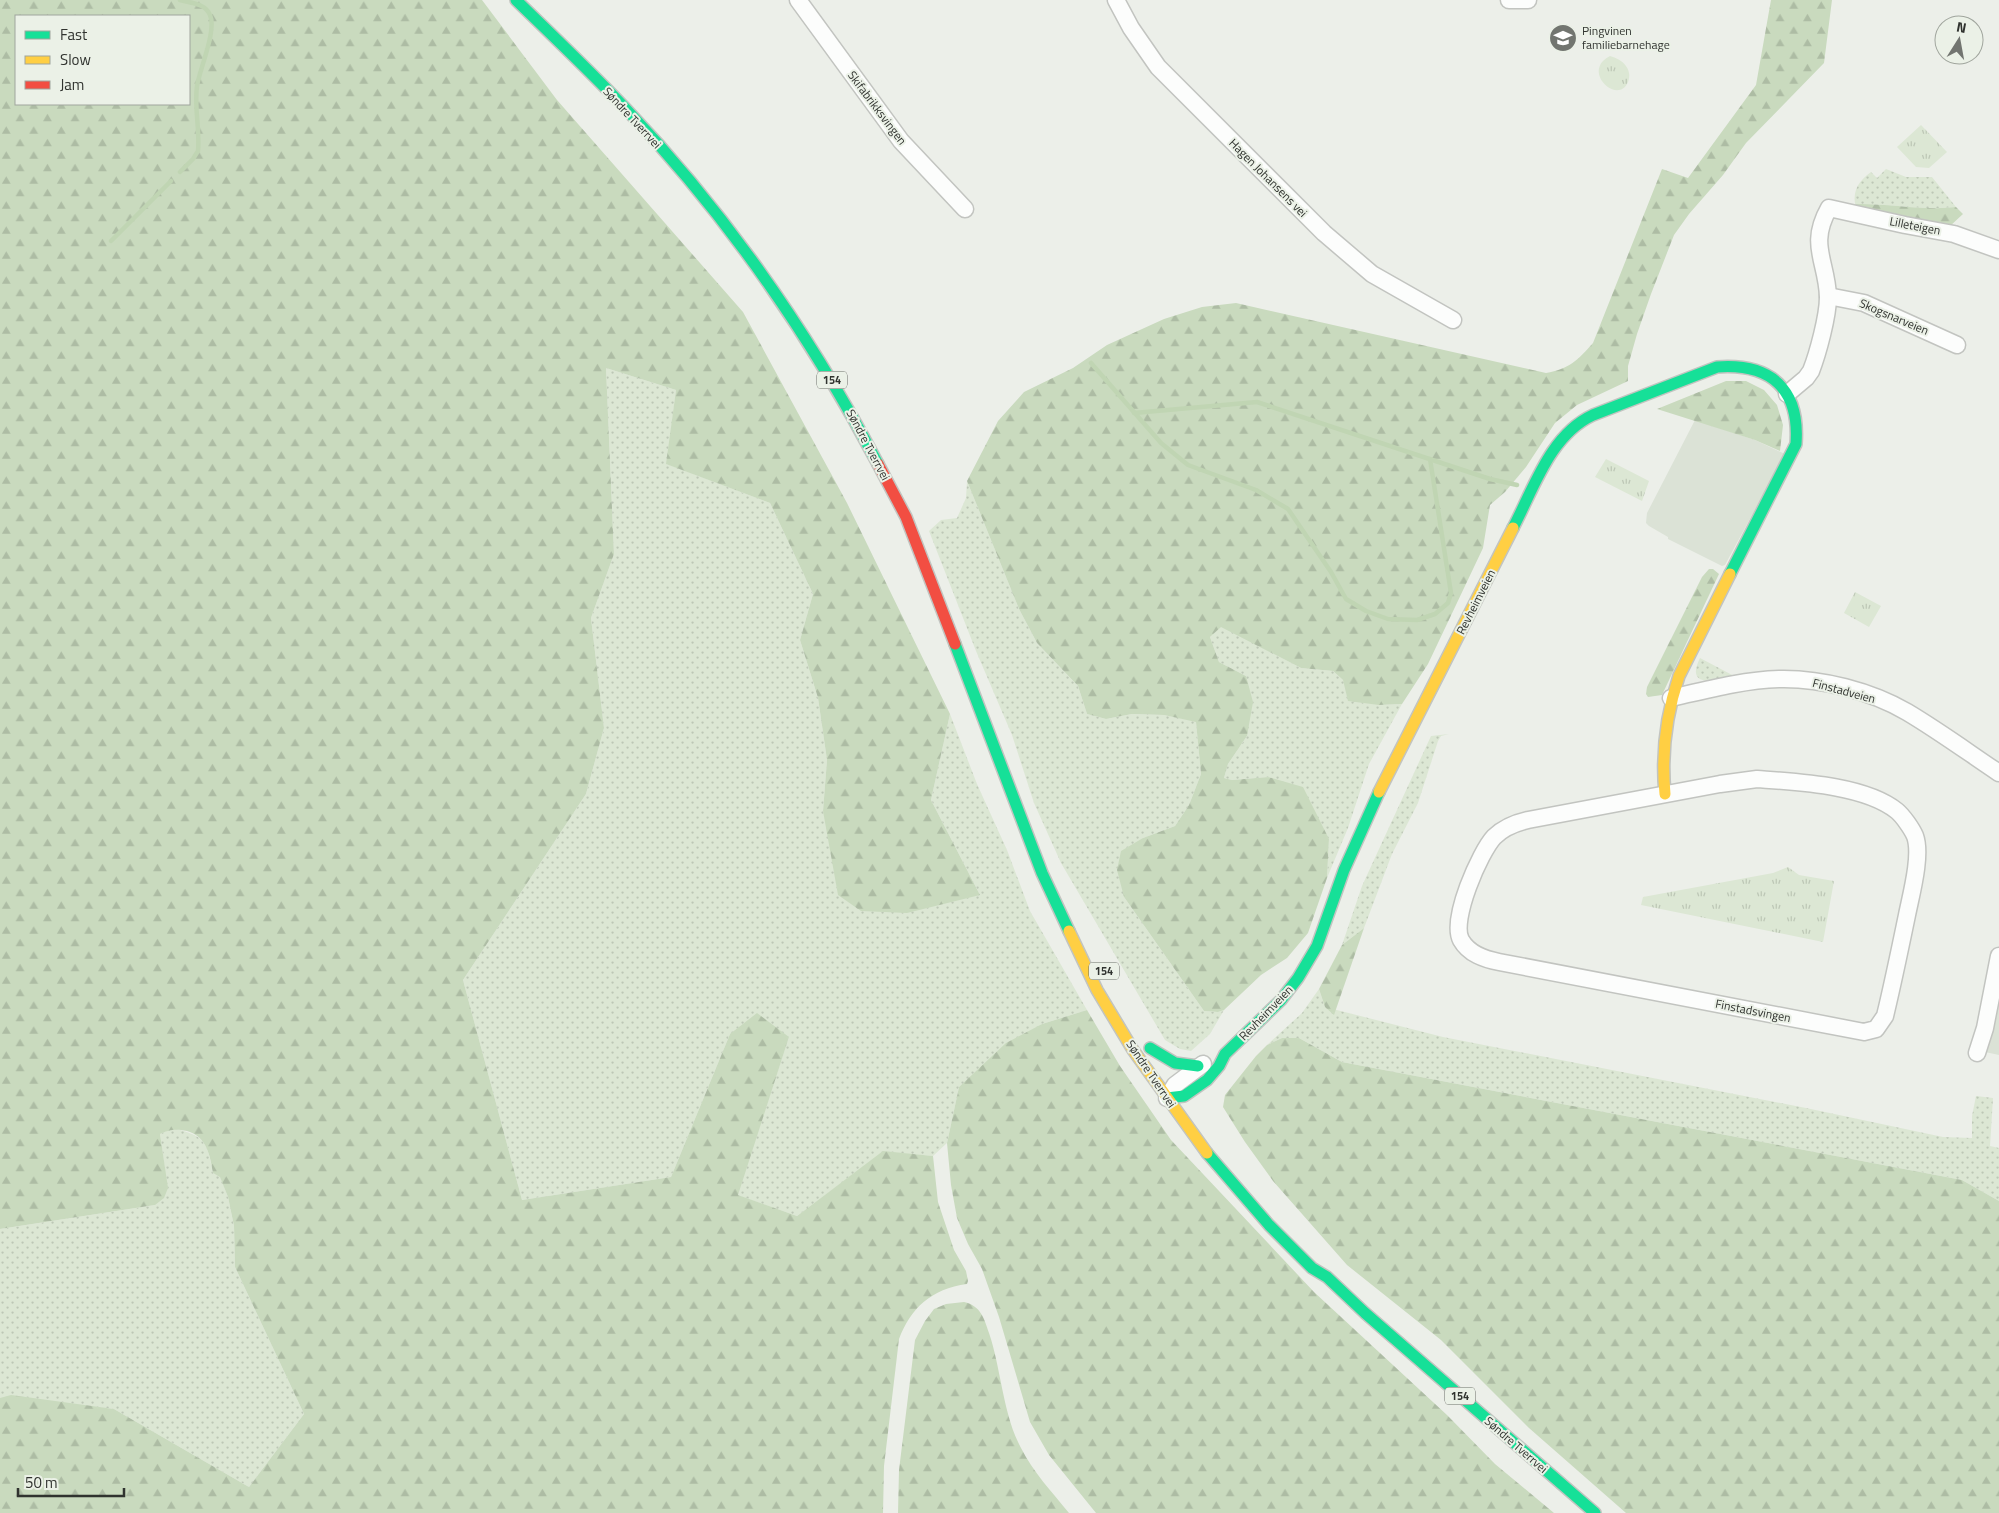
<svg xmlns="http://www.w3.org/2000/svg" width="1999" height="1513" viewBox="0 0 1999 1513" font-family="'Titillium Web',sans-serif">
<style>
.built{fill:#dbe2d6}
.grass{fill:url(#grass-dots)}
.forest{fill:url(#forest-firs);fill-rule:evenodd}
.park{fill:url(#park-tufts)}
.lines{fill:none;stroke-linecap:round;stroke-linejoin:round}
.stream{stroke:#c0d5b3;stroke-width:4.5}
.street-casing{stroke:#c2c4c0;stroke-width:19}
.fast-casing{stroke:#c2c4c0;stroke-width:14}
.slow-casing{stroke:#c2c4c0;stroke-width:14}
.jam-casing{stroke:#c2c4c0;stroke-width:14}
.street{stroke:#fcfdfc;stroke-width:16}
.fast{stroke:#16e098;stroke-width:11}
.slow{stroke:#ffcf43;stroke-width:11}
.jam{stroke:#f24e42;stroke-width:11}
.labels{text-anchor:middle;stroke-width:4;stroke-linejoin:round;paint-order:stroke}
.shield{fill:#ebf1e7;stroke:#686c66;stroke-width:1}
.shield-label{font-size:11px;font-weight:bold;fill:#30332f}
.poi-label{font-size:12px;fill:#30332f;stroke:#ebf1e7;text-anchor:start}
.street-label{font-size:12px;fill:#30332f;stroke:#ebf1e7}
</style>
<defs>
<pattern id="grass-dots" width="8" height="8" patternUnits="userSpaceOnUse" patternTransform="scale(1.25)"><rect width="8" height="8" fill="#dce7d4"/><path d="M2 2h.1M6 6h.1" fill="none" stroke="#bdc7b6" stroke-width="1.8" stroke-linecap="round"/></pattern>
<pattern id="forest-firs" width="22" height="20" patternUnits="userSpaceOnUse" patternTransform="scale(1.25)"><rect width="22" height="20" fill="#c9dabe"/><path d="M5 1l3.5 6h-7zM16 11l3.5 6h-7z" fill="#adbca4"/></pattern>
<pattern id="park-tufts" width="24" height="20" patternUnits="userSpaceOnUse" patternTransform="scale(1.25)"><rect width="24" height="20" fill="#dce7d4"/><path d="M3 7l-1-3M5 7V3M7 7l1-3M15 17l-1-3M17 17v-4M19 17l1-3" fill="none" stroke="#bdc7b6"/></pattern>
</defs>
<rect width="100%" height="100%" fill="#ecefe9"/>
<g class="built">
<polygon points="1695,420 1755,440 1785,454 1725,565 1722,566 1668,539 1668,537 1649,526 1646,523 1647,513"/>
<polygon points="1995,1002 1999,1003 1999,1055 1985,1052"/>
</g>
<g class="grass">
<path d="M1886 169 1906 177H1932L1956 207C1922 211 1889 203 1855 204 1853 189 1859 181 1871 172L1877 178Z"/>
<polygon points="606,368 676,390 667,464 770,503 813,594 800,640 818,698 827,760 823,812 980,895 931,800 950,714 977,784 1007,850 1030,911 1087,1010 1042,1024 959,1087 947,1143 933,1156 883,1152 797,1216 737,1195 789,1037 730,1034 671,1177 522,1200 463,980 586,794 604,728 591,618 614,554"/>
<polygon points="967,481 1019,609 1037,643 1078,686 1087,714 1106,719 1132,714 1164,715 1196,721 1201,774 1189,805 1175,826 1143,838 1124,897 1204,1011 1218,1012 1224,1010 1210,1034 1191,1051 1180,1049 1165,1040 1061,863 1034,803 1012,735 976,651 929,531 941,520 957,518 966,498"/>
<polygon points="1221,626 1301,668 1333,671 1343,680 1379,705 1402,704 1369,764 1348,828 1327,878 1329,839 1268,777 1232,780 1224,778 1228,764 1247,736 1246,676 1219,662 1210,637"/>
<path d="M1700 658 1736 677C1719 680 1684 690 1700 658Z"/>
<polygon points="1449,734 1441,736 1438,741 1418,803 1392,854 1364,928 1342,945 1362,886 1431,736"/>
<polygon points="1319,989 1325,1007 1443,1037 1806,1108 1943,1137 1972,1138 1972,1116 1976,1096 1993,1098 1990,1146 1999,1148 1999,1201 1962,1180 1342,1062 1299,1038 1282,1038 1267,1045 1302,1013"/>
<path d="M173 1128C205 1136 207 1141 213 1173L220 1176 228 1197 234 1226 235 1267 304 1414 249 1487 114 1409 0 1398V1229L155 1205 165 1170 160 1134Z"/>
</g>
<g class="forest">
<path d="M0 0H482L557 100 743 312 847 503 950 714 931 800 980 895 907 913 861 911 838 895 823 811 827 760 818 698 800 640 813 594 770 503 666 464 676 390 606 368 614 554 591 618 604 728 586 794 463 980 522 1200 671 1177 730 1034 757 1013 789 1037 738 1195 797 1216 883 1151 933 1156 938 1202 954 1250 966 1271 968 1281 967 1284C931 1289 911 1308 899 1339L884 1466 883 1513H0V1398L11 1395 114 1409 249 1487 304 1414 235 1267 234 1226 228 1197 220 1177 213 1173C210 1155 207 1137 187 1131 176 1129 171 1129 160 1134L168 1188 164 1198 155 1205 0 1229ZM16 16H189V104H16Z"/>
<path d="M1771 0H1832L1824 63 1746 143 1723 175 1689 214 1674 235 1651 294 1637 334 1628 366V381L1577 405 1555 423 1526 467 1505 492 1490 505 1483 548 1428 664 1402 704 1379 705 1348 701 1343 680 1333 671 1301 668 1221 627 1210 637 1219 662 1246 676 1253 702 1247 736 1228 764 1224 778 1232 780 1268 777 1303 787 1329 839 1327 878 1308 933 1287 958 1261 975 1224 1010 1218 1012 1204 1011 1124 897 1117 870 1121 851 1143 838 1175 826 1189 805 1201 774 1196 722 1164 715 1132 714 1106 719 1087 714 1078 686 1037 643 1019 609 967 481 998 421 1024 392 1073 368 1107 345 1164 319 1202 307 1236 303 1546 373C1569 369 1578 360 1593 343L1662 169 1688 178 1756 85Z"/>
<path d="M1855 204C1889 203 1922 211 1956 207L1963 214 1949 227 1857 208Z"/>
<polygon points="1726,381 1746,381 1764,390 1777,405 1783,425 1780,451 1755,440 1657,409"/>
<polygon points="1709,569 1713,569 1719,574 1662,695 1648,697 1646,694 1647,687 1702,577"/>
<polygon points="1364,928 1334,1015 1325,1007 1319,989 1342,945"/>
<polygon points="1087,1010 1120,1066 1171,1140 1314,1292 1447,1415 1495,1464 1554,1513 1096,1513 1049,1455 1030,1422 999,1317 982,1269 968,1244 957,1218 951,1185 947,1143 959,1087 1006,1043 1042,1024"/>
<polygon points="1282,1038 1299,1038 1342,1062 1962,1180 1999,1201 1999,1513 1626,1513 1529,1428 1441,1340 1347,1265 1273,1181 1245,1142 1223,1107 1225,1095 1256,1056 1267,1045"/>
<path d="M964 1302C981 1306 984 1318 989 1333 1001 1368 1003 1415 1021 1448 1033 1472 1052 1492 1069 1513H898L899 1470 915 1340 925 1321 934 1309 946 1304Z"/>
</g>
<g class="park">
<path d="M1610 56C1622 59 1633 69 1628 82 1618 106 1580 71 1610 56Z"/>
<polygon points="1921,125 1947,152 1929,168 1916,167 1897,147"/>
<polygon points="1606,459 1649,481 1642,501 1595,477"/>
<polygon points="1855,592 1881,606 1869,627 1844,613"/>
<polygon points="1788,867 1799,875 1834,881 1823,942 1641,905 1643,897 1773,873"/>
</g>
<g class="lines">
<g class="stream">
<path d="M180 0C190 3 205 3 210 15 217 30 200 68 197 86 194 107 200 129 198 151L193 159 180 172"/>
<polyline points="111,241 171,181"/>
<polyline points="1091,363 1161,443 1188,465 1256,490 1288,509 1331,572 1346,599 1366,611 1388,619 1417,620 1435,614 1448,603 1451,593 1430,459"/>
<polyline points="1134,413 1257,402 1490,479 1517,485"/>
</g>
<g class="street-casing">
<g id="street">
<polyline points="798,0 901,141 965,209"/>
<polyline points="1116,0 1131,28 1158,67 1324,233 1372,274 1453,320"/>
<polyline points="1509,0 1528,0"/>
<polyline points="1828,296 1864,303 1957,345"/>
<path d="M1787 394 1806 378 1811 371C1818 353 1828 316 1828 297 1827 261 1808 245 1829 208L1905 225 1954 234 1999 250"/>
<path d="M1671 698C1706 690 1743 680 1779 679 1821 678 1871 691 1907 712 1939 731 1969 753 1999 773"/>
<path d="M1757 779C1797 782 1865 785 1897 811 1903 816 1912 829 1915 836 1922 855 1911 895 1907 915 1900 949 1893 983 1885 1016L1876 1029 1864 1032 1499 962C1484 959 1469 954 1461 940 1450 920 1480 852 1494 837 1504 827 1515 823 1528 820L1720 784Z"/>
<polyline points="1977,1053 1985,1028 1999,956"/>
<polyline points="1167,1098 1175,1085 1203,1064"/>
</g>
</g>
<g class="fast-casing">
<g id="fast">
<path d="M516 0C553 36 591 72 626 109 727 215 810 335 878 464"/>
<path d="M1513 528C1534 488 1550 435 1593 415L1717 367C1771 363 1800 389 1796 444L1730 574"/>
<polyline points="955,644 1042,873 1069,931"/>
<polyline points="1150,1048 1175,1063 1198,1066"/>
<polyline points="1167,1098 1184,1096 1207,1080 1219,1066 1225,1054 1281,1000 1298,978 1317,946 1344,870 1379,792"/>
<polyline points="1207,1153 1269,1225 1312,1268 1327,1277 1365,1313 1595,1513"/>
</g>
</g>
<g class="slow-casing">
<g id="slow">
<polyline points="1379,792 1513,528"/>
<path d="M1665 794C1661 753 1666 715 1679 676L1730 574"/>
<polyline points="1069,931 1097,990 1133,1050 1207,1153"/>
</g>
</g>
<g class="jam-casing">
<polyline id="jam" points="878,464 906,517 955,644"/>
</g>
<use href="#street" class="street"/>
<use href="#fast" class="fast"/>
<use href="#slow" class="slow"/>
<use href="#jam" class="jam"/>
</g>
<defs>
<g id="school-disc" transform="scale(1.4375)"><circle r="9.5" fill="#727570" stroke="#ebf1e7"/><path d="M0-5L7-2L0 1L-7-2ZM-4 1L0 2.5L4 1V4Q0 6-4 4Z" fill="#fff"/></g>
</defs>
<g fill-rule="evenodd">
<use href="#school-disc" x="1563" y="38"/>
</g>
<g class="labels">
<g class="shield">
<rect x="817" y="371.5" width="30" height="17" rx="4"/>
<rect x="1089" y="962.5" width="30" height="17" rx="4"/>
<rect x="1445" y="1387.5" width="30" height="17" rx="4"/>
</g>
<g class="shield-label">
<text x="832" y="384">154</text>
<text x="1104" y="975">154</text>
<text x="1460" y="1400">154</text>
</g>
<g class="poi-label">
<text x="1582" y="35">Pingvinen<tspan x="1582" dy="14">familiebarnehage</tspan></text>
</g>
<g class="street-label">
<text transform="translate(877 108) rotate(53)" y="4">Skifabrikksvingen</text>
<text transform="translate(632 118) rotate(47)" y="4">Søndre Tverrvei</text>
<text transform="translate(1268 178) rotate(45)" y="4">Hagen Johansens vei</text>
<text transform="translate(1915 226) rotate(11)" y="4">Lilleteigen</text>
<text transform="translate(1894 317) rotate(23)" y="4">Skogsnarveien</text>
<text transform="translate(868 445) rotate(62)" y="4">Søndre Tverrvei</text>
<text transform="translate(1476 602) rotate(-63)" y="4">Revheimveien</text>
<text transform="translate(1844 691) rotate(15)" y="4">Finstadveien</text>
<text transform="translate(1753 1011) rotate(11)" y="4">Finstadsvingen</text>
<text transform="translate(1266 1013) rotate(-46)" y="4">Revheimveien</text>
<text transform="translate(1151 1074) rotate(56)" y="4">Søndre Tverrvei</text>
<text transform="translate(1516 1445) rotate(41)" y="4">Søndre Tverrvei</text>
</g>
</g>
<rect x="15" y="15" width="175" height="90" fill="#ebf1e7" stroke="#a0a59d"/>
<rect x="25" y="31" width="25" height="8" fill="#16e098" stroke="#a0a59d"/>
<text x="60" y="40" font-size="15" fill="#30332f">Fast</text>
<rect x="25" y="56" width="25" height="8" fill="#ffcf43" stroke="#a0a59d"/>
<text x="60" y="65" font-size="15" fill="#30332f">Slow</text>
<rect x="25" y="81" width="25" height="8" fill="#f24e42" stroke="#a0a59d"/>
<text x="60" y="90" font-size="15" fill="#30332f">Jam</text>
<g transform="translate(1959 40) rotate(11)"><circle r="24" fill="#ebf1e7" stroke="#a0a59d"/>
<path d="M0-4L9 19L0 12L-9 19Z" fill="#727570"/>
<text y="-8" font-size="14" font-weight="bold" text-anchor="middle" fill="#30332f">N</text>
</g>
<path d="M18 1488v8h106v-8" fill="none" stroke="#30332f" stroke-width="2.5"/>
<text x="25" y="1488" font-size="15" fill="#30332f" stroke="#ebf1e7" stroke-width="4" paint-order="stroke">50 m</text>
</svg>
